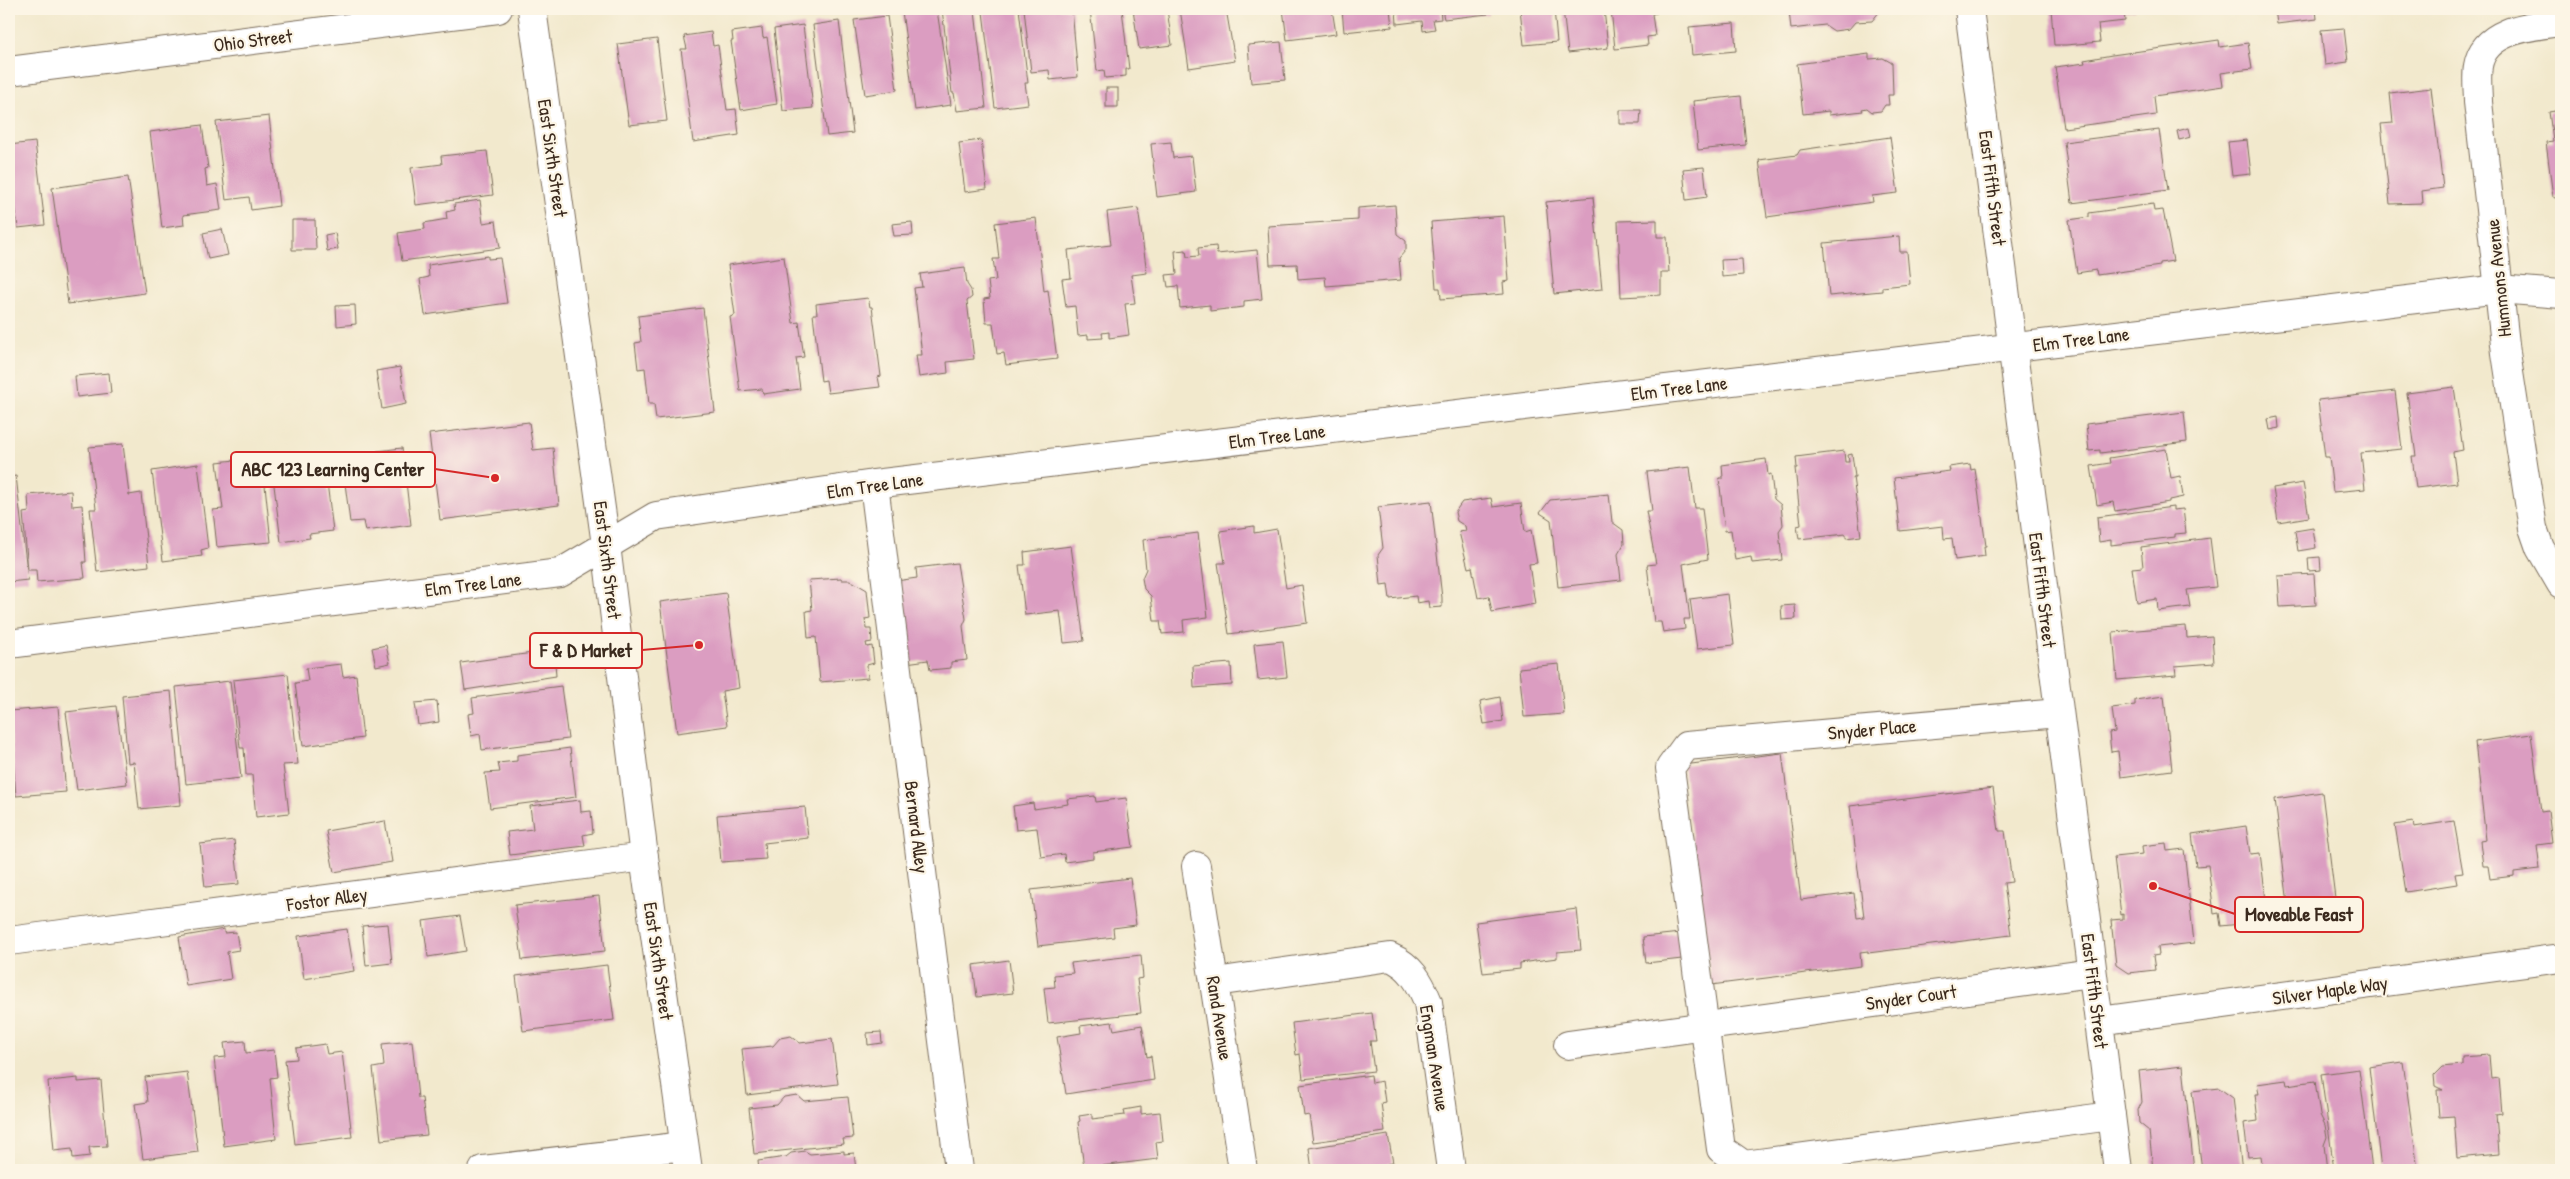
<svg xmlns="http://www.w3.org/2000/svg" width="2570" height="1179" viewBox="0 0 2570 1179" font-family="'Patrick Hand',sans-serif">
<style>
.building{fill:#db9dc1}
.lines{fill:none;stroke-linecap:round;stroke-linejoin:round}
.minor-casing{stroke:#7b6d5b;stroke-width:30}
.minor{stroke:#fff;stroke-width:28}
.labels{text-anchor:middle;stroke-width:4.5;stroke-linejoin:round;paint-order:stroke}
.street-label{font-size:19px;fill:#3b2a1e;stroke:#fcf5e5}
.leader{fill:none;stroke:#d62828;stroke-width:2}
.callout-dot{fill:#d62828;stroke:#fcf5e5;stroke-width:2}
.callout{fill:#fcf5e5;stroke:#d62828;stroke-width:2}
.callout-label{font-size:20px;text-anchor:middle;font-weight:bold;fill:#3b2a1e}
</style>
<rect width="100%" height="100%" fill="#fcf5e5"/>
<filter id="ink" filterUnits="userSpaceOnUse"><feTurbulence type="fractalNoise" baseFrequency=".02" numOctaves="2"/><feDisplacementMap in="SourceGraphic" scale="10" xChannelSelector="R" yChannelSelector="G"/><feConvolveMatrix kernelMatrix="1 2 1 2 8 2 1 2 1" color-interpolation-filters="sRGB"/></filter>
<filter id="wash" filterUnits="userSpaceOnUse"><feTurbulence type="fractalNoise" baseFrequency=".0096" numOctaves="4" result="noise"/><feDisplacementMap in="SourceGraphic" scale="20" xChannelSelector="R" yChannelSelector="G"/><feGaussianBlur stdDeviation="1.12" result="paint"/><feColorMatrix in="noise" values="0 0 0 0 0 0 0 0 0 0 0 0 0 0 0 0 0 1.4 0 .05"/><feComposite in="paint" operator="in"/></filter>
<g filter="url(#wash)">
<rect width="100%" height="100%" fill="#f2e9cd"/>
<g id="blocks">
<g class="building">
<polygon points="915,9 937,10 951,105 915,110 902,11"/>
<polygon points="942,9 975,11 986,108 957,111 954,93 952,93"/>
<polygon points="987,9 1019,9 1028,83 1025,83 1028,104 995,108 983,12 988,12"/>
<polygon points="1024,9 1072,9 1078,77 1050,80 1049,70 1031,72"/>
<polygon points="1090,9 1122,9 1129,69 1126,69 1126,76 1105,78 1104,70 1097,71"/>
<polygon points="1133,9 1167,9 1172,45 1139,49"/>
<polygon points="1180,9 1226,9 1235,61 1189,68"/>
<polygon points="1283,9 1332,9 1336,34 1287,40"/>
<polygon points="1342,9 1390,9 1392,27 1344,32"/>
<polygon points="1396,9 1440,9 1441,19 1433,20 1435,29 1423,31 1422,21 1397,24"/>
<polygon points="1442,9 1487,9 1488,14 1444,19"/>
<polygon points="1520,9 1554,9 1557,42 1524,45"/>
<polygon points="1563,9 1604,9 1608,48 1568,53"/>
<polygon points="1611,9 1657,9 1657,13 1652,14 1655,36 1647,37 1648,45 1615,49"/>
<polygon points="1780,9 1880,9 1880,11 1872,21 1855,22 1849,29 1834,31 1825,25 1791,29 1789,11 1780,11"/>
<polygon points="2051,9 2135,9 2135,10 2124,11 2125,21 2098,24 2100,42 2066,45 2054,45"/>
<polygon points="2275,9 2316,9 2317,19 2277,24"/>
<polygon points="887,16 897,90 865,95 854,20"/>
<polygon points="839,21 853,133 827,136 813,25"/>
<polygon points="1734,23 1736,51 1692,55 1689,27"/>
<polygon points="803,25 813,108 783,111 774,29"/>
<polygon points="762,28 763,38 767,37 777,104 741,110 731,41 733,41 732,32"/>
<polygon points="2344,28 2348,62 2325,65 2321,30"/>
<polygon points="711,32 713,46 718,45 727,110 736,109 739,135 693,142 681,49 687,49 684,36"/>
<polygon points="657,39 667,121 629,125 618,44"/>
<polygon points="2219,40 2220,47 2248,43 2252,69 2221,73 2223,86 2154,96 2156,115 2064,128 2055,67 2085,63 2084,60 2112,55"/>
<polygon points="1281,42 1285,80 1251,83 1248,45"/>
<polygon points="1869,54 1869,59 1883,58 1892,63 1893,95 1888,95 1889,105 1885,105 1881,111 1872,112 1867,108 1862,109 1863,111 1829,115 1829,111 1803,114 1797,64"/>
<rect x="1106" y="88" width="12" height="19"/>
<polygon points="2431,88 2443,188 2422,191 2423,203 2390,204 2381,124 2393,123 2390,93"/>
<polygon points="1741,96 1746,145 1698,150 1693,101"/>
<polygon points="1620,110 1641,110 1640,124 1620,124"/>
<polygon points="2561,110 2561,196 2553,197 2546,142 2553,141 2549,112"/>
<polygon points="269,116 279,206 251,210 249,197 226,200 216,122"/>
<polygon points="202,125 208,168 205,169 207,186 217,184 221,210 183,215 184,225 162,228 150,132"/>
<polygon points="2189,128 2191,137 2179,140 2177,131"/>
<polygon points="2159,130 2168,190 2072,203 2064,142"/>
<polygon points="1890,137 1898,193 1872,196 1873,202 1767,217 1759,160 1797,155 1800,150"/>
<polygon points="981,140 987,189 965,192 959,143"/>
<polygon points="2247,140 2251,174 2232,176 2228,142"/>
<polygon points="35,142 45,225 18,228 14,196 9,197 9,145"/>
<polygon points="1171,142 1173,158 1192,156 1196,192 1157,197 1151,144"/>
<polygon points="487,151 493,195 416,205 411,168 442,164 441,156"/>
<polygon points="1704,167 1707,197 1686,200 1683,169"/>
<polygon points="128,177 145,293 68,304 52,188"/>
<polygon points="1593,197 1602,289 1554,294 1546,202"/>
<polygon points="480,200 483,223 496,221 500,248 402,261 398,233 425,229 424,223 447,219 446,212 455,210 454,204"/>
<polygon points="2153,204 2154,211 2163,210 2173,261 2160,263 2160,266 2097,275 2096,270 2077,273 2069,220 2089,217 2089,213"/>
<polygon points="1395,205 1397,234 1406,241 1406,250 1399,258 1401,280 1326,286 1325,277 1298,279 1297,264 1270,265 1268,226 1358,220 1358,208"/>
<polygon points="1138,208 1147,273 1131,275 1135,303 1125,304 1129,335 1109,338 1109,332 1102,333 1103,338 1088,339 1088,335 1078,336 1075,306 1066,307 1062,279 1071,278 1068,250 1111,245 1107,212"/>
<polygon points="1504,216 1509,281 1503,282 1504,294 1441,299 1440,288 1436,288 1431,222"/>
<polygon points="1036,218 1044,291 1048,290 1057,359 1006,365 1004,353 997,354 993,323 986,323 984,299 990,298 988,281 996,280 993,259 999,259 995,223"/>
<polygon points="292,220 315,220 316,250 292,250"/>
<polygon points="1657,220 1657,237 1667,237 1669,273 1661,273 1661,295 1621,297 1618,221"/>
<polygon points="912,222 913,235 894,236 892,224"/>
<polygon points="222,229 228,255 208,259 203,233"/>
<polygon points="335,233 338,249 327,251 325,235"/>
<polygon points="1899,236 1900,252 1907,252 1910,284 1882,287 1882,291 1829,296 1824,243"/>
<polygon points="1216,246 1217,254 1257,250 1262,299 1244,301 1244,307 1210,311 1210,305 1180,308 1178,286 1168,287 1166,275 1177,274 1175,251 1186,250 1187,257 1199,256 1198,248"/>
<polygon points="488,256 488,259 500,258 507,303 425,315 420,279 429,277 428,265"/>
<polygon points="784,257 793,323 799,322 804,357 796,358 800,389 763,394 762,389 740,391 730,317 735,315 728,265"/>
<polygon points="1742,259 1743,275 1722,277 1721,260"/>
<polygon points="965,268 967,284 971,290 972,297 967,301 974,359 947,362 948,373 919,377 916,355 922,355 914,288 922,287 920,274"/>
<polygon points="868,298 870,307 872,307 881,376 878,377 880,387 828,393 826,380 821,381 813,314 817,314 816,304"/>
<polygon points="355,305 356,324 337,326 336,306"/>
<polygon points="703,308 715,412 656,419 654,404 649,404 645,368 638,369 635,343 641,342 638,316"/>
<polygon points="400,367 406,404 382,409 376,371"/>
<polygon points="109,373 111,393 77,397 75,376"/>
<polygon points="2454,387 2463,450 2453,452 2457,483 2416,488 2412,456 2416,456 2407,393"/>
<polygon points="2395,391 2402,449 2361,453 2365,489 2333,492 2329,457 2325,457 2318,400"/>
<polygon points="2184,412 2187,442 2100,453 2100,450 2089,451 2086,424"/>
<polygon points="2278,417 2279,428 2270,430 2268,419"/>
<polygon points="529,422 533,450 553,448 559,505 440,520 429,434"/>
<polygon points="123,444 129,495 141,493 149,566 97,572 90,509 96,509 89,447"/>
<polygon points="402,448 411,525 365,531 363,521 350,522 343,468 379,464 377,451"/>
<polygon points="2166,449 2171,478 2180,476 2183,497 2169,500 2169,502 2115,511 2113,502 2097,505 2091,466 2110,463 2109,458"/>
<polygon points="1844,451 1845,462 1849,462 1848,455 1852,454 1855,477 1853,477 1861,536 1846,538 1846,534 1799,539 1797,526 1801,525 1795,468 1797,468 1796,457"/>
<polygon points="262,457 271,542 217,547 213,510 223,509 217,462"/>
<polygon points="310,457 311,468 325,466 333,531 309,534 310,538 281,542 271,461"/>
<polygon points="1766,459 1768,475 1771,474 1774,499 1781,505 1783,525 1779,531 1782,560 1752,563 1751,557 1735,560 1731,530 1725,531 1719,478 1723,478 1722,465"/>
<polygon points="198,464 208,548 201,550 202,556 163,561 152,471"/>
<polygon points="1970,464 1971,470 1975,469 1986,546 1984,546 1985,556 1955,560 1952,538 1944,539 1943,526 1900,531 1894,478 1950,471 1949,467"/>
<polygon points="1690,467 1695,508 1702,508 1708,559 1683,564 1690,619 1684,619 1685,629 1663,632 1661,622 1654,622 1647,565 1656,564 1646,511 1652,511 1647,472"/>
<polygon points="16,476 28,580 9,582 9,477"/>
<polygon points="2303,483 2309,517 2278,522 2273,488"/>
<polygon points="71,491 72,506 82,505 86,562 83,562 85,578 37,582 36,570 28,570 23,513 29,512 28,495"/>
<polygon points="1609,494 1612,522 1623,530 1624,544 1618,554 1621,580 1558,587 1551,520 1540,513 1550,500"/>
<polygon points="1491,498 1493,507 1521,503 1525,532 1531,530 1537,563 1529,564 1535,604 1492,612 1489,596 1478,598 1472,567 1468,568 1459,532 1466,531 1465,526 1457,521 1455,512 1462,502"/>
<polygon points="1431,501 1442,598 1442,607 1429,608 1428,601 1417,603 1416,596 1390,599 1388,584 1381,585 1378,555 1383,548 1378,507"/>
<polygon points="2173,507 2173,510 2183,509 2186,533 2175,534 2175,537 2111,545 2111,540 2099,542 2097,517"/>
<polygon points="1254,526 1254,533 1277,529 1286,588 1302,585 1307,623 1229,634 1218,563 1225,563 1220,531"/>
<polygon points="2313,528 2316,548 2298,551 2295,531"/>
<polygon points="1198,533 1208,617 1183,620 1184,632 1162,634 1160,621 1154,621 1151,596 1144,589 1142,578 1146,569 1143,540"/>
<polygon points="2210,538 2216,587 2187,590 2190,607 2158,611 2157,599 2137,602 2132,568 2143,567 2141,547"/>
<polygon points="1071,546 1084,641 1064,643 1060,611 1025,615 1019,565 1025,565 1024,552"/>
<polygon points="2320,557 2321,570 2309,571 2308,558"/>
<polygon points="957,563 966,619 963,626 967,660 951,662 951,668 930,670 928,660 906,663 896,581 917,578 916,568"/>
<polygon points="2314,574 2316,605 2280,607 2278,576"/>
<polygon points="841,578 842,580 850,580 867,590 870,618 865,619 866,629 871,629 872,642 866,643 867,647 872,646 874,663 867,665 868,678 820,682 816,637 808,638 806,611 812,610 809,580"/>
<polygon points="726,593 739,688 722,691 727,726 677,733 660,602"/>
<polygon points="1728,594 1734,645 1697,649 1690,599"/>
<polygon points="1795,605 1796,619 1782,620 1781,606"/>
<polygon points="2186,626 2187,638 2212,636 2214,663 2175,666 2176,675 2117,680 2113,632"/>
<polygon points="1283,641 1287,677 1258,680 1254,644"/>
<polygon points="386,645 390,663 376,666 372,648"/>
<polygon points="561,649 563,661 555,663 556,676 465,690 461,663"/>
<polygon points="1231,663 1232,685 1194,688 1193,666"/>
<polygon points="341,664 343,677 356,675 363,738 303,746 295,683 308,681 306,668"/>
<polygon points="1559,664 1564,714 1524,717 1519,668"/>
<polygon points="288,674 298,764 283,765 289,813 256,817 252,775 246,775 244,748 240,748 233,680"/>
<polygon points="230,681 241,778 186,784 176,687"/>
<polygon points="561,686 568,739 482,750 480,734 471,736 468,714 474,713 472,698"/>
<polygon points="171,691 181,805 139,809 134,762 128,763 122,696"/>
<polygon points="2164,696 2172,770 2121,777 2118,751 2111,752 2109,733 2115,732 2112,708 2135,705 2135,700"/>
<polygon points="1500,697 1503,721 1484,724 1480,701"/>
<polygon points="437,701 439,722 418,725 415,703"/>
<polygon points="116,706 127,784 77,790 66,712"/>
<polygon points="58,707 66,792 16,796 9,711"/>
<polygon points="2531,734 2541,811 2548,810 2552,843 2537,845 2540,869 2514,872 2514,876 2490,879 2488,866 2483,866 2480,841 2486,840 2475,742"/>
<polygon points="570,748 576,797 490,808 485,773 500,772 498,763 517,761 517,755"/>
<polygon points="1782,753 1801,900 1854,893 1857,918 1864,917 1850,806 1993,788 1999,831 2005,831 2012,882 2004,883 2011,935 1868,953 1868,951 1860,952 1861,966 1711,985 1683,765"/>
<polygon points="9,766 14,801 9,802"/>
<polygon points="2322,792 2335,898 2288,904 2275,799"/>
<polygon points="1095,796 1096,802 1126,798 1133,847 1093,852 1093,858 1065,862 1064,854 1041,857 1037,828 1016,830 1013,806 1033,803 1034,809 1068,804 1067,799"/>
<polygon points="580,800 581,812 591,811 593,833 583,835 585,846 510,855 507,832 533,829 530,806"/>
<polygon points="805,807 808,838 764,843 766,859 721,862 717,815"/>
<polygon points="385,821 392,862 334,872 326,831"/>
<polygon points="2454,821 2463,873 2455,874 2457,884 2406,892 2395,825 2413,822 2414,827"/>
<polygon points="2246,826 2250,854 2260,853 2267,908 2259,908 2260,922 2221,926 2219,913 2214,914 2208,865 2196,866 2192,834"/>
<polygon points="234,840 239,884 205,887 200,844"/>
<polygon points="2166,843 2167,851 2184,849 2194,943 2158,947 2159,955 2153,956 2155,970 2128,973 2116,965 2111,920 2123,919 2123,914 2121,915 2114,857 2143,854 2142,846"/>
<polygon points="1130,878 1136,925 1113,928 1114,937 1038,946 1031,890"/>
<polygon points="599,896 605,951 522,960 515,905"/>
<polygon points="1577,909 1581,950 1557,952 1557,958 1520,963 1520,969 1483,973 1476,922"/>
<polygon points="460,916 466,951 428,957 423,921"/>
<polygon points="388,924 392,963 366,966 362,926"/>
<polygon points="224,929 224,933 236,932 239,950 227,952 231,979 186,986 179,937"/>
<polygon points="347,929 354,971 304,979 298,936"/>
<polygon points="1680,933 1682,959 1646,963 1643,937"/>
<polygon points="1141,955 1143,978 1137,979 1141,1013 1048,1023 1044,988 1055,987 1054,975 1073,973 1071,963"/>
<polygon points="1009,960 1013,993 977,997 973,965"/>
<polygon points="607,965 614,1020 523,1031 516,976"/>
<polygon points="1372,1013 1376,1041 1370,1041 1374,1071 1303,1079 1300,1054 1296,1055 1292,1023"/>
<polygon points="1112,1022 1114,1030 1142,1025 1147,1057 1151,1056 1154,1080 1066,1094 1057,1037 1081,1033 1080,1026"/>
<polygon points="881,1032 882,1043 868,1045 867,1033"/>
<polygon points="791,1036 800,1043 832,1039 838,1084 747,1095 742,1049 773,1046 780,1038"/>
<polygon points="245,1041 246,1053 274,1050 277,1077 270,1078 276,1139 224,1146 214,1058 226,1057 224,1043"/>
<polygon points="412,1041 418,1098 422,1098 427,1135 381,1140 373,1068 384,1066 382,1044"/>
<polygon points="325,1044 327,1054 342,1052 352,1137 295,1144 285,1060 297,1059 296,1048"/>
<polygon points="2489,1055 2491,1079 2499,1078 2502,1113 2496,1114 2499,1154 2457,1158 2454,1116 2439,1117 2437,1090 2443,1090 2435,1086 2434,1075 2442,1067 2462,1065 2462,1057"/>
<polygon points="2403,1062 2418,1170 2381,1170 2369,1067"/>
<polygon points="2183,1066 2194,1170 2153,1170 2149,1131 2139,1123 2138,1110 2142,1102 2139,1071"/>
<polygon points="2359,1069 2372,1170 2334,1170 2321,1074"/>
<polygon points="187,1072 198,1152 143,1159 135,1104 148,1102 145,1077"/>
<polygon points="1371,1075 1372,1083 1382,1081 1385,1102 1381,1103 1385,1132 1313,1142 1309,1115 1304,1116 1300,1085"/>
<polygon points="78,1078 78,1082 101,1080 107,1146 89,1147 90,1156 73,1158 72,1149 54,1151 48,1081"/>
<polygon points="2286,1080 2287,1085 2315,1081 2320,1115 2325,1125 2327,1137 2324,1145 2327,1170 2263,1170 2261,1156 2248,1157 2244,1123 2258,1121 2255,1094 2259,1094 2257,1084"/>
<polygon points="2219,1088 2233,1098 2242,1170 2202,1170 2192,1091"/>
<polygon points="797,1095 804,1101 848,1097 853,1138 843,1139 844,1144 754,1154 749,1108 777,1105 784,1097"/>
<polygon points="1141,1107 1141,1114 1160,1112 1163,1141 1156,1142 1158,1159 1084,1168 1078,1122 1080,1121 1079,1116 1092,1114 1092,1119 1125,1115 1124,1110"/>
<polygon points="1388,1135 1393,1163 1387,1164 1388,1170 1312,1170 1309,1148"/>
<polygon points="805,1151 810,1154 844,1151 844,1154 854,1153 856,1170 759,1170 758,1161 786,1157 791,1153"/>
</g>
</g>
</g>
<g filter="url(#ink)">
<use href="#blocks" fill-opacity="0" stroke="#7b6d5b" stroke-width="1"/>
<g class="lines">
<g class="minor-casing">
<g id="minor">
<polyline points="532,9 606,545 644,857 688,1170"/>
<polyline points="1969,9 2118,1170"/>
<path d="M2561 22C2532 26 2484 29 2478 66 2476 78 2478 91 2478 102L2506 353 2533 528 2540 548 2561 584"/>
<polyline points="9,71 498,9"/>
<polyline points="874,484 959,1170"/>
<polyline points="9,644 560,573 656,516 874,484 2499,289 2561,294"/>
<polyline points="2059,713 1686,746 1670,768 1721,1149 1744,1165 2111,1116"/>
<polyline points="1196,866 1243,1170"/>
<polyline points="9,941 644,857"/>
<path d="M1215 982 1390 957C1411 966 1420 982 1428 1002L1451 1170"/>
<polyline points="2099,1021 2561,958"/>
<polyline points="1568,1045 2092,973"/>
<polyline points="483,1170 684,1146"/>
</g>
</g>
<use href="#minor" class="minor"/>
</g>
</g>
<g class="labels">
<g class="street-label">
<text transform="translate(253 40) rotate(-7)" y="7">Ohio Street</text>
<text transform="translate(553 158) rotate(82)" y="7">East Sixth Street</text>
<text transform="translate(1993 188) rotate(83)" y="7">East Fifth Street</text>
<text transform="translate(2498 278) rotate(-96)" y="7">Hummons Avenue</text>
<text transform="translate(2081 339) rotate(-7)" y="7">Elm Tree Lane</text>
<text transform="translate(1679 388) rotate(-7)" y="7">Elm Tree Lane</text>
<text transform="translate(1277 436) rotate(-7)" y="7">Elm Tree Lane</text>
<text transform="translate(875 485) rotate(-8)" y="7">Elm Tree Lane</text>
<text transform="translate(608 560) rotate(83)" y="7">East Sixth Street</text>
<text transform="translate(473 584) rotate(-7)" y="7">Elm Tree Lane</text>
<text transform="translate(2043 590) rotate(83)" y="7">East Fifth Street</text>
<text transform="translate(1872 729) rotate(-5)" y="7">Snyder Place</text>
<text transform="translate(917 827) rotate(83)" y="7">Bernard Alley</text>
<text transform="translate(327 899) rotate(-8)" y="7">Fostor Alley</text>
<text transform="translate(659 961) rotate(82)" y="7">East Sixth Street</text>
<text transform="translate(2330 990) rotate(-8)" y="7">Silver Maple Way</text>
<text transform="translate(2095 991) rotate(83)" y="7">East Fifth Street</text>
<text transform="translate(1911 997) rotate(-8)" y="7">Snyder Court</text>
<text transform="translate(1220 1018) rotate(81)" y="7">Rand Avenue</text>
<text transform="translate(1435 1058) rotate(81)" y="7">Engman Avenue</text>
</g>
</g>
<path class="leader" d="M495 478L435 469M699 645L642 650M2153 886L2235 914"/>
<g class="callout-dot">
<circle cx="495" cy="478" r="5"/>
<circle cx="699" cy="645" r="5"/>
<circle cx="2153" cy="886" r="5"/>
</g>
<g class="callout">
<rect x="231" y="452" width="204" height="35" rx="5"/>
<rect x="530" y="633" width="112" height="35" rx="5"/>
<rect x="2235" y="897" width="128" height="35" rx="5"/>
</g>
<g class="callout-label">
<text x="333" y="476">ABC 123 Learning Center</text>
<text x="586" y="657">F &amp; D Market</text>
<text x="2299" y="921">Moveable Feast</text>
</g>
<rect width="2570" height="1179" fill="none" stroke="#fcf5e5" stroke-width="30"/>
</svg>
